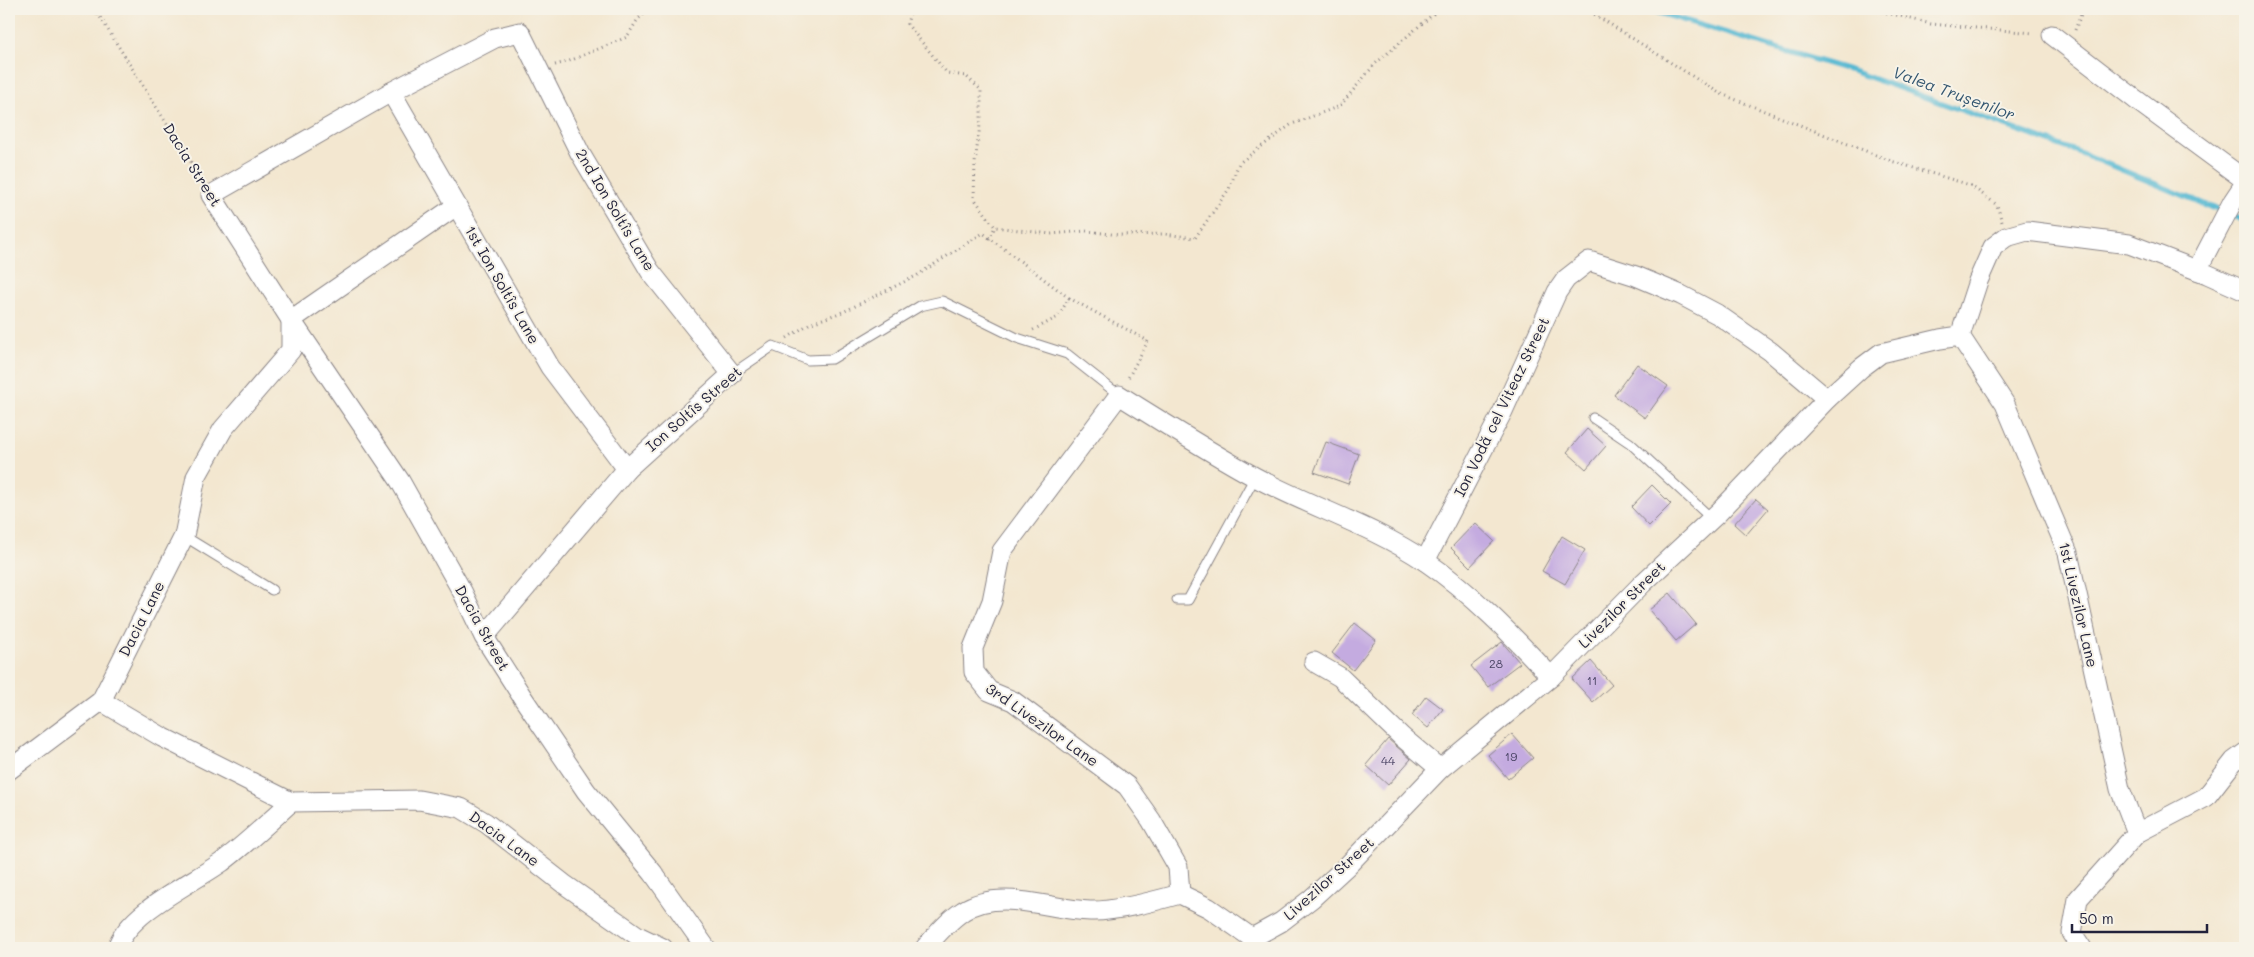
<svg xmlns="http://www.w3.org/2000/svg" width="2254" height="957" viewBox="0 0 2254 957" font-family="Mali,sans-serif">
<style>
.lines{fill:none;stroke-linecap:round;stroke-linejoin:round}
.stream{stroke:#52b7d1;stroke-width:5.5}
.building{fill:#c4abe0}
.service-casing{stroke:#8a8486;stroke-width:11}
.minor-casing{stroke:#8a8486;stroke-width:21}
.path{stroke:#8a8486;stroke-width:3;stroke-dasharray:1 4;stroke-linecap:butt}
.service{stroke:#fff;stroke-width:9}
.minor{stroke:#fff;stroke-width:19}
.labels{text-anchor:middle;stroke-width:4;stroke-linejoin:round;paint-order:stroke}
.number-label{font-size:12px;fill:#4a4464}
.street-label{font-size:15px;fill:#22223b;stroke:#f7f3e8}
.water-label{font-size:16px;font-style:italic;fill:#335670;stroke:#f7f3e8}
</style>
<rect width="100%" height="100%" fill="#f7f3e8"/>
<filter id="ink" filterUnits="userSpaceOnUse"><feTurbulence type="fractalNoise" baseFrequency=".02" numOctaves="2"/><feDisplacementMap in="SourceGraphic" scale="10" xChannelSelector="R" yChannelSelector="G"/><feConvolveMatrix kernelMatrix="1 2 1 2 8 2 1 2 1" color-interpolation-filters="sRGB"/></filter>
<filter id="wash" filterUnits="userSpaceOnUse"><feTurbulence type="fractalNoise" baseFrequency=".0096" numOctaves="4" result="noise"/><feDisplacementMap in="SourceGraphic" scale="20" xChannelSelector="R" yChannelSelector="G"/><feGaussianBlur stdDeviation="1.12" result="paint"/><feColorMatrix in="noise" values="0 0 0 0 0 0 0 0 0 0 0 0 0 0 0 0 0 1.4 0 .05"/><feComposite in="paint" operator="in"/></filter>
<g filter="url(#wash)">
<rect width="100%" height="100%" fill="#f3e7d0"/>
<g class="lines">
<polyline class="stream" points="1647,9 1849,70 2081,153 2245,221"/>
</g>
<g id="blocks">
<g class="building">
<polygon points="1637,364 1668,386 1645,418 1614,395"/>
<polygon points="1587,429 1606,446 1586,469 1567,452"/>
<polygon points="1326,442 1359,454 1348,484 1314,472"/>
<polygon points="1652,485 1671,504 1649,526 1631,507"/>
<polygon points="1756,499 1768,509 1746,535 1734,524"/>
<polygon points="1475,523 1494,541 1470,567 1451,548"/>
<polygon points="1562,536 1585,550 1565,584 1542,571"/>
<polygon points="1670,593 1696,624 1676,641 1649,610"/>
<polygon points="1355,623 1376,640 1353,670 1332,653"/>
<polygon points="1502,642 1520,663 1488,687 1471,666"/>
<polygon points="1591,661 1612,685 1593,702 1572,679"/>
<polygon points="1426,696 1443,709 1428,728 1412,715"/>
<polygon points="1512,734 1533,758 1508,779 1488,755"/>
<polygon points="1388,739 1411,759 1388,785 1366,765"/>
</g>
</g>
</g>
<g filter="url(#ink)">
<use href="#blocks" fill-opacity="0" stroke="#8a8486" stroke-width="1"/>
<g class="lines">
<g class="service-casing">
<g id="service">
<polyline points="732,374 773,346 808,360 832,359 920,306 942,301 1017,338 1067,354 1119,395"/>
<polyline points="1593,418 1630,443 1712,519"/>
<polyline points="184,536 272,590"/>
<polyline points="1177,600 1188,600 1255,477"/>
</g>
</g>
<g class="minor-casing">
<g id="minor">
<polyline points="2052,35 2135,99 2245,180"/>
<polyline points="391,92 550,367 627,469"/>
<polyline points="2197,270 2233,201 2245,183"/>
<polyline points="291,320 456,206"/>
<polyline points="1960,336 2005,404 2068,553 2120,789 2137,833"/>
<polyline points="1960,336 1978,281 1993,247 2006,237 2027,231 2129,244 2207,274 2245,291"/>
<polyline points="1425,561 1503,411 1557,292 1566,279 1589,261 1636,276 1681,295 1717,314 1770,351 1827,399"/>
<polyline points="484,637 627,469 732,374 650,271 580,153 520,32 495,38 391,92 211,195 291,320 400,481 463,593 484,637 523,698 586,791 653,873 706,948"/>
<polyline points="1314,662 1340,677 1402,737 1440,769"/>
<polyline points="101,701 162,737 291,802 419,800 461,808 486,823 564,884 638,936 663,948"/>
<polyline points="9,770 101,701 184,536 196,477 223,429 291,350 291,320"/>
<path d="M1180 894 1178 867 1151 820 1127 786 1013 701 989 691 974 672 973 648 992 601 1002 551 1119 395C1164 423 1209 452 1255 477 1311 507 1373 526 1425 561 1472 593 1513 636 1551 677"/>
<polyline points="1252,938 1281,922 1311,899 1348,865 1440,769 1551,677 1643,583 1719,512 1827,399 1861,368 1881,353 1940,339 1960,336"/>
<path d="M117 948C128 912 191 884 222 862 246 844 269 822 291 802"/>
<path d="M925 948C936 935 948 921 963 911 1001 887 1049 910 1090 911 1115 912 1155 901 1180 894L1209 908 1252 938"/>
<polyline points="2082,948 2072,933 2078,899 2137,833 2206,797 2234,761 2245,753"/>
</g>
</g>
<g class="path">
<polyline points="95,9 202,180"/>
<polyline points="911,9 907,24 947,73 966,76 981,90 981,118 975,163 974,198 995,227"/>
<polyline points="1586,9 1719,93 1891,161 1970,185 1997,205 2002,222"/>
<polyline points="1872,9 1931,24 2034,33"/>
<polyline points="2204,9 2245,9"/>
<polyline points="2075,30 2083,9"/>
<polyline points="555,65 567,62 627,37 638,19 650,9"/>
<polyline points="989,239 995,227 1051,234 1086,231 1119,235 1165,234 1195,238 1229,189 1239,163 1292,124 1340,106 1375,64 1439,9"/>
<polyline points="1069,298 1148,341 1127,380"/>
<polyline points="787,338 809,324 845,311 916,276 983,233 1069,298 1058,317 1033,330"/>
</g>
<use href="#service" class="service"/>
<use href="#minor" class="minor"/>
</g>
</g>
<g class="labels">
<g class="number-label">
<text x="1496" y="668">28</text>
<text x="1592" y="685">11</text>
<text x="1511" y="761">19</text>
<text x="1388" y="765">44</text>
</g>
<g class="street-label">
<text transform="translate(192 165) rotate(58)" y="5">Dacia Street</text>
<text transform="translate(615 210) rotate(59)" y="5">2nd Ion Soltîs Lane</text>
<text transform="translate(502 285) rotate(60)" y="5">1st Ion Soltîs Lane</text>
<text transform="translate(1502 407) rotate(-64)" y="5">Ion Vodă cel Viteaz Street</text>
<text transform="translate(694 409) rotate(-41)" y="5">Ion Soltîs Street</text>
<text transform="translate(1622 605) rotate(-45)" y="5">Livezilor Street</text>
<text transform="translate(2078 605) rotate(77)" y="5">1st Livezilor Lane</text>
<text transform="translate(142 619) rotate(-63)" y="5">Dacia Lane</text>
<text transform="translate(482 628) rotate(61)" y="5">Dacia Street</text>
<text transform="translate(1042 725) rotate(35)" y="5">3rd Livezilor Lane</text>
<text transform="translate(504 839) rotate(36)" y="5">Dacia Lane</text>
<text transform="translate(1329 879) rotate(-42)" y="5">Livezilor Street</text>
</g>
<g class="water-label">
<text transform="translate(1954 93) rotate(20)" y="6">Valea Trușenilor</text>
</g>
</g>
<rect width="2254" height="957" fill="none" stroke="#f7f3e8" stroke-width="30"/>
<path d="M2072 924v8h135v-8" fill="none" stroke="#22223b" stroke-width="2.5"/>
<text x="2079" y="924" font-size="15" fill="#22223b" stroke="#f7f3e8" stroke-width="4" paint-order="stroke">50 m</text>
</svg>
